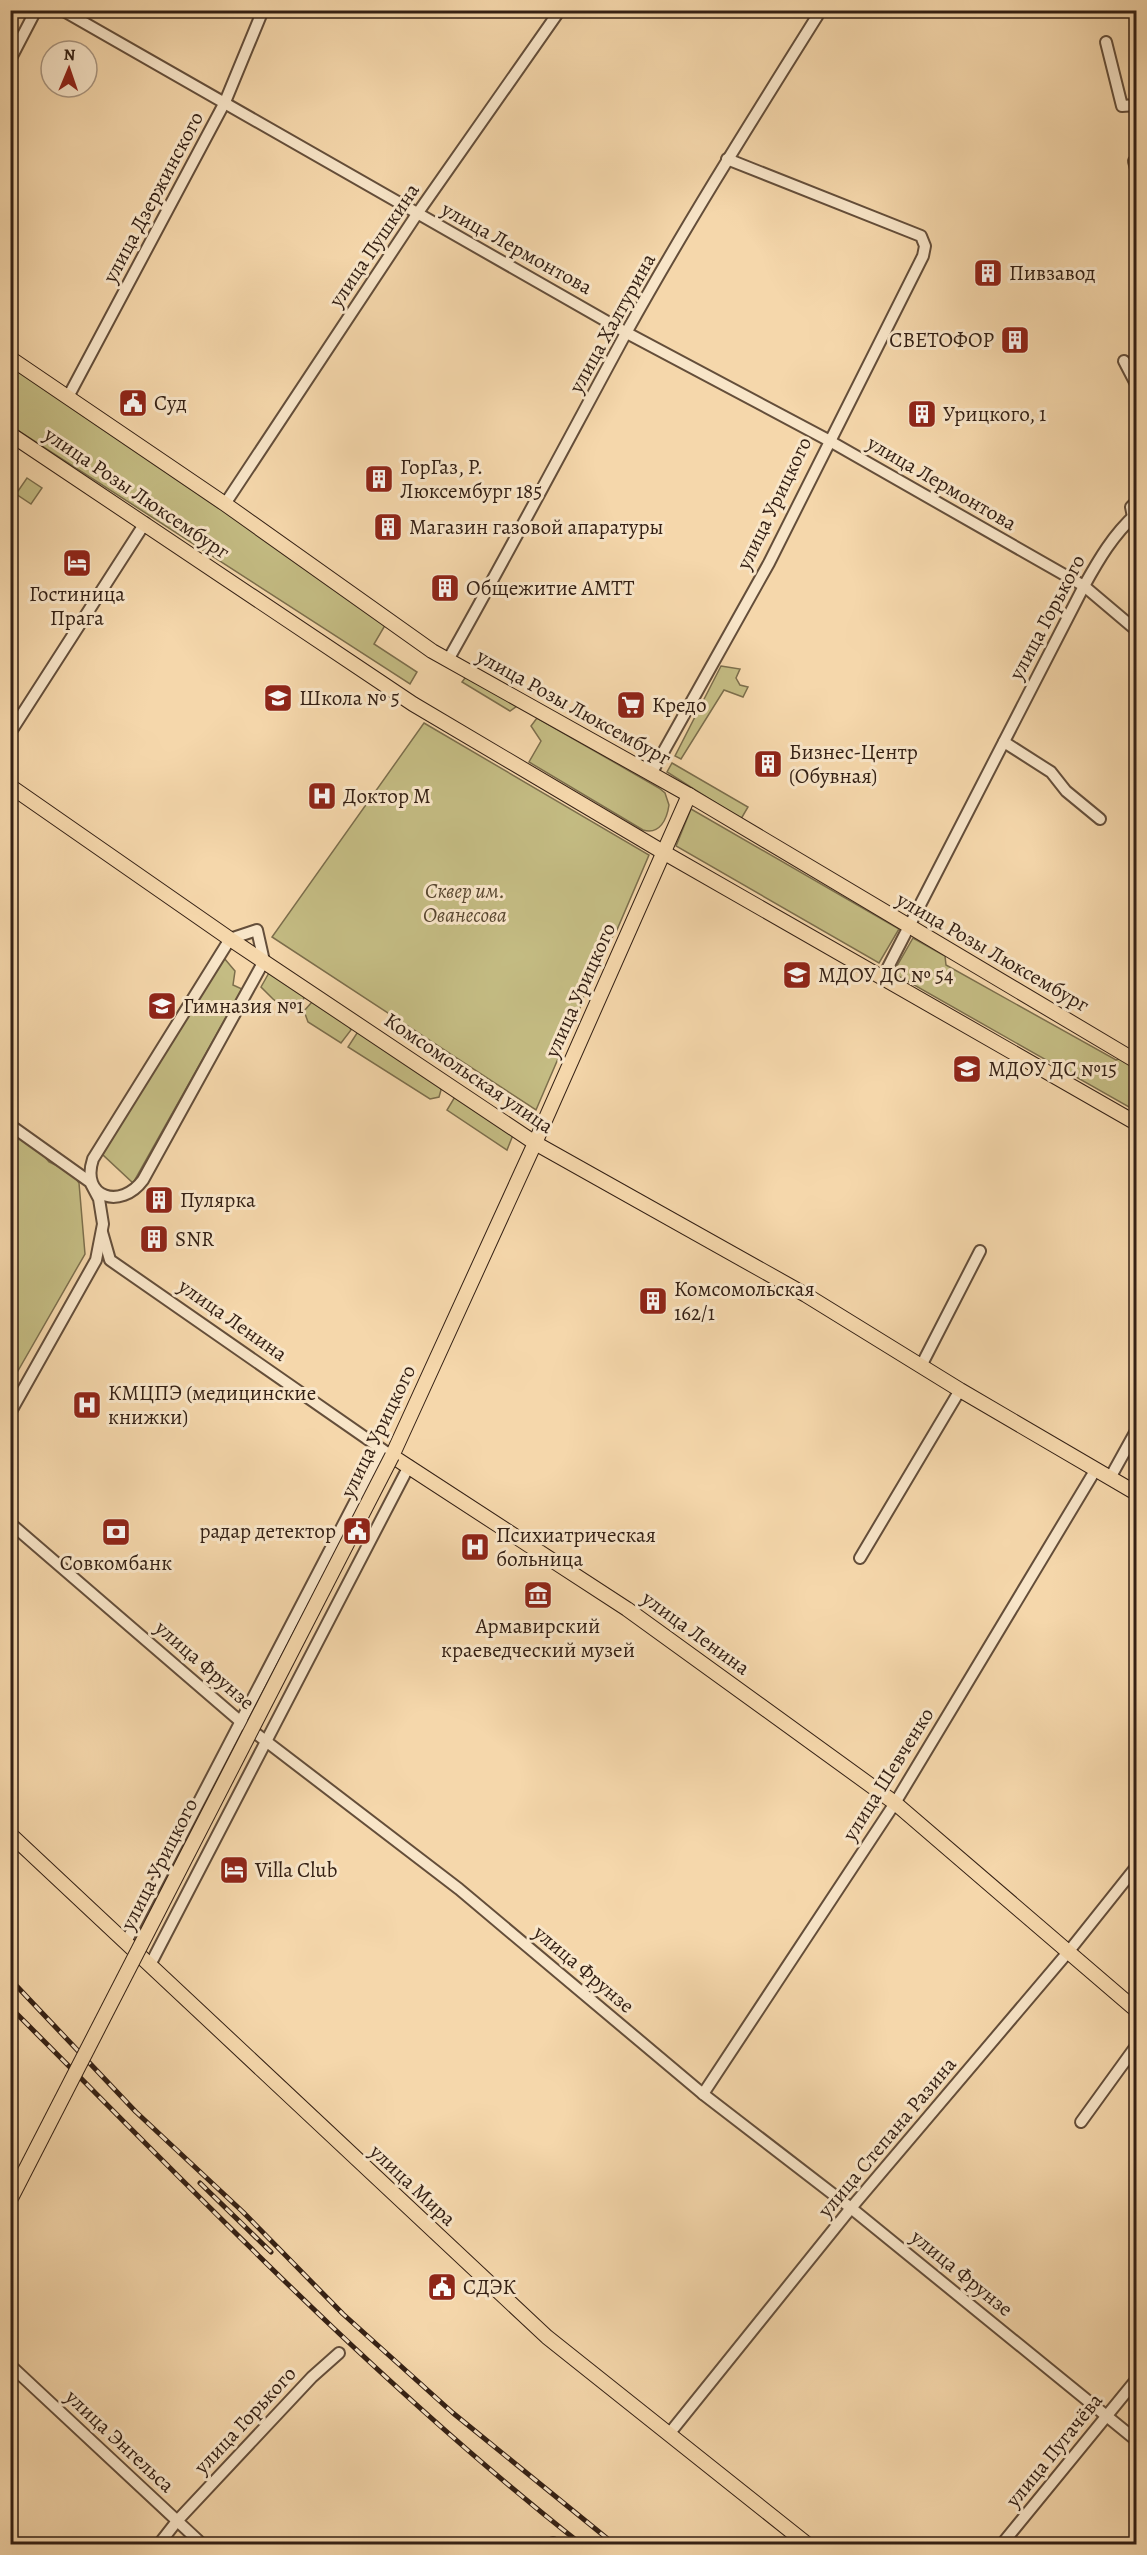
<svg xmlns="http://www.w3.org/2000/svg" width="1147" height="2555" viewBox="0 0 1147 2555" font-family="Alegreya,serif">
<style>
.green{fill:#c4bc83;stroke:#7c6e4c;stroke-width:1.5}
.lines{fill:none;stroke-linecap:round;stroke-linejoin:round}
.minor-casing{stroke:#644e3a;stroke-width:14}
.major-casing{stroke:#342014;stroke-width:16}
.minor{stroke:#f8e5c8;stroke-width:10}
.major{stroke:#f5d7ab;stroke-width:14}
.rail-casing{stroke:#342014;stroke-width:5}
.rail{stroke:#f8e5c8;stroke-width:3;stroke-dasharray:9;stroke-linecap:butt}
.major-bridge-casing{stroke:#342014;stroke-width:16;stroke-linecap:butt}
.major-bridge{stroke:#f5d7ab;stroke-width:14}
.labels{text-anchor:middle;stroke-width:6;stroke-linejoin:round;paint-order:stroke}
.street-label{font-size:21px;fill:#342014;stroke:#f8e5c8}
.poi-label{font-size:21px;fill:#342014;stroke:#f8e5c8;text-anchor:start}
.park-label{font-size:21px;font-style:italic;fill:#584730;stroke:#f8e5c8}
</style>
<rect width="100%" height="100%" fill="#f5d7ab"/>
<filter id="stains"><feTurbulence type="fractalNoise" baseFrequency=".00333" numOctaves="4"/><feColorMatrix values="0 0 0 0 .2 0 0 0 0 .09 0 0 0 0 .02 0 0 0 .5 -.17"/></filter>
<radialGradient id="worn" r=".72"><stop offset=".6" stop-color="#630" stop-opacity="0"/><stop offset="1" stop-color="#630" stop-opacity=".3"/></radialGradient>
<g class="green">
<polygon points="10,365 387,622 374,644 417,672 410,684 11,426"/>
<polygon points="27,478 42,488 31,504 16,494"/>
<polygon points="721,666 740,669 736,678 740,685 748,687 743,697 724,690 681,759 675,756"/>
<polygon points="465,678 469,678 517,706 510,711 462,682"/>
<path d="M537 718 659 788 665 793 669 805C667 819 660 835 643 830L529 762 541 741 531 726Z"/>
<polygon points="424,723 649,855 616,932 601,952 589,976 582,1003 536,1110 272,937"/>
<polygon points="672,763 748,807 741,819 667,772"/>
<polygon points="691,809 899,929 879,963 676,846"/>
<polygon points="913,938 945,956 946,965 1116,1060 1123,1058 1136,1066 1136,1111 893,973"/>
<polygon points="224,958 235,971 233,985 242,989 133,1183 102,1154"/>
<polygon points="270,971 301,992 304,998 298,1009 291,1011 274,1000 261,987"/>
<polygon points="312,1002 349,1026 351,1030 341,1043 308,1022 304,1011"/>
<polygon points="359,1030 439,1084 441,1090 439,1097 430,1099 348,1047"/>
<polygon points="456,1095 513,1135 507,1150 447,1110"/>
<polygon points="11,1129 39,1150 49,1162 72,1173 79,1183 85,1254 11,1383"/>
</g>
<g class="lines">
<g class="minor-casing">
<g id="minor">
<polyline points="62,10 627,333 828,440 1084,586 1136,630"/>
<polyline points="1106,42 1122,106 1136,105"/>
<polyline points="10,60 36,10"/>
<polyline points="1134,161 1136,169"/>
<polyline points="1124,361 1136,384"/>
<polyline points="68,397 225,102 263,10"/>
<polyline points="225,504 417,214 560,10"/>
<polyline points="1133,517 1131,507 1136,502"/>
<path d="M448 660C509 552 567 442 626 333 687 223 754 117 821 10"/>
<polyline points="10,733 145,523"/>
<polyline points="1004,742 1051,772 1066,791 1100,819"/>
<polyline points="651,774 769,563 923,256 925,246 921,236 727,159"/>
<path d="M257 930 264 961 143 1180C121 1210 80 1198 93 1159L230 939Z"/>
<path d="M883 977 1084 586C1099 559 1113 535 1136 514"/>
<polyline points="10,1125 90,1182 99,1199 103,1224 96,1260 10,1413"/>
<polyline points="102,1232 110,1260 386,1452"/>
<polyline points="921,1366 980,1251"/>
<polyline points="1110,1478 1136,1431"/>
<polyline points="10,1523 241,1722 459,1889 703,2094 851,2208 1136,2440"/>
<polyline points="860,1558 960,1390"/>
<polyline points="126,1942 382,1450"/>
<polyline points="150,1965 409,1466"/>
<polyline points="703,2094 895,1803 1096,1469"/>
<polyline points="1081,2122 1136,2046"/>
<polyline points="10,2365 202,2544"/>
<polyline points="669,2434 851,2208 1069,1951 1136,1867"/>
<polyline points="159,2544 177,2521 312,2377 339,2353"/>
<polyline points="552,2544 553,2543"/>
<polyline points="1002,2544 1136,2380"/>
</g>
</g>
<g class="major-casing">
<g id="major">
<polyline points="10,358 225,504 432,651 689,795 1136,1061"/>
<polyline points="10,434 413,704 663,852 1136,1123"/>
<polyline points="10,786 230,939 535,1143 806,1295 960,1390 1136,1493"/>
<polyline points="689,795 535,1143 392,1456 627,1609 895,1803 1136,2010"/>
<polyline points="10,1834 547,2337 807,2544"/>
</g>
</g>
<use href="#minor" class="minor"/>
<use href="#major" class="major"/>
<g class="rail-casing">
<g id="rail">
<polyline points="10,1979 136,2112 243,2212 343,2314 453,2413 614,2544"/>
<path d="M10 2007C196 2193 374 2381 581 2544"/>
<polyline points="200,2183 271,2252"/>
</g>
</g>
<use href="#rail" class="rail"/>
<g class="major-bridge-casing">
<polyline id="major-bridge" points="10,2200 392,1456"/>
</g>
<use href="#major-bridge" class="major-bridge"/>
</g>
<defs>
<g id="building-square" transform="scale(1.5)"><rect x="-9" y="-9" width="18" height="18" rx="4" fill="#8f2418" stroke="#f8e5c8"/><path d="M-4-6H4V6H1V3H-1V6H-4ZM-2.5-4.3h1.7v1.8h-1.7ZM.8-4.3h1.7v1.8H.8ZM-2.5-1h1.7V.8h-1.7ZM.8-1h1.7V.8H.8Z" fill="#fff"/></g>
<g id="civic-square" transform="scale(1.5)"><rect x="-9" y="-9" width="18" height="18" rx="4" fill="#8f2418" stroke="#f8e5c8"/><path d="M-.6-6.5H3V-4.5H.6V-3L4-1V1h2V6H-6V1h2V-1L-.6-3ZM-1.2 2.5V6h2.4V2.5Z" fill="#fff"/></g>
<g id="hotel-square" transform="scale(1.5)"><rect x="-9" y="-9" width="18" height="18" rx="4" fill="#8f2418" stroke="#f8e5c8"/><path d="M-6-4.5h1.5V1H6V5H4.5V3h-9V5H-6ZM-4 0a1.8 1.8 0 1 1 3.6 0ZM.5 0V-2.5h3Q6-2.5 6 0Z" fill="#fff"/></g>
<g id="school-square" transform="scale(1.5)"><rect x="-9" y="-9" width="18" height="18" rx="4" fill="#8f2418" stroke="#f8e5c8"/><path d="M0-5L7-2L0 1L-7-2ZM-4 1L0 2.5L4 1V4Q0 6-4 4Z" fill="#fff"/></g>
<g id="supermarket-square" transform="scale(1.5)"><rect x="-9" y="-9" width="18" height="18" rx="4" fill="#8f2418" stroke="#f8e5c8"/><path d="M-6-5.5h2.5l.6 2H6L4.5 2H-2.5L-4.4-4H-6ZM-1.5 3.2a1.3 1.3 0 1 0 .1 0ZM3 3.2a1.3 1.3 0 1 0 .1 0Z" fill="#fff"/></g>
<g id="hospital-square" transform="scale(1.5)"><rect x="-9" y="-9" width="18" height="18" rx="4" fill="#8f2418" stroke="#f8e5c8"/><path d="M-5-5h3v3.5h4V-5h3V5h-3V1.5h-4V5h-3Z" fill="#fff"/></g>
<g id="bank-square" transform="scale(1.5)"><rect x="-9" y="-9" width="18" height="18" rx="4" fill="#8f2418" stroke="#f8e5c8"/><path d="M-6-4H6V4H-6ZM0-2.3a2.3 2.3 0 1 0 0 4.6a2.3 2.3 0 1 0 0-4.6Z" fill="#fff"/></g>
<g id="museum-square" transform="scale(1.5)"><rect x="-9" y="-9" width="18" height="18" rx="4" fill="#8f2418" stroke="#f8e5c8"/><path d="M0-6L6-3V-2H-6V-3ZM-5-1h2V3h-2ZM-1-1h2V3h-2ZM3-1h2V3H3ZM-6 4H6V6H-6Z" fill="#fff"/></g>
</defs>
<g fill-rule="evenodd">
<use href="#building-square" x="988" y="273"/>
<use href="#building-square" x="1015" y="340"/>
<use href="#civic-square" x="133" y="403"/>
<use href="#building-square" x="922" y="414"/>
<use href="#building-square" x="379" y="479"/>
<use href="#building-square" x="388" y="527"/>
<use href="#hotel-square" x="77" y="563"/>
<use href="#building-square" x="445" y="588"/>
<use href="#school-square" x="278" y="698"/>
<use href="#supermarket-square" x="631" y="705"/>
<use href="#building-square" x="768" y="764"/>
<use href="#hospital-square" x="322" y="796"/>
<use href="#school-square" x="797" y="975"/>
<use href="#school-square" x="162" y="1006"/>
<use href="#school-square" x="967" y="1069"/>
<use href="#building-square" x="159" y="1200"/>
<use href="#building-square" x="154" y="1239"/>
<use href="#building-square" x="653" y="1301"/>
<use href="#hospital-square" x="87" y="1405"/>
<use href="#civic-square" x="357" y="1531"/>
<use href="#bank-square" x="116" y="1532"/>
<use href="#hospital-square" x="475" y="1547"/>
<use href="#museum-square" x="538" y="1595"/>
<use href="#hotel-square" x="234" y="1870"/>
<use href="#civic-square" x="442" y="2287"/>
</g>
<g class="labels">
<g class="street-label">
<text transform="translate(153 197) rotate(-62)" y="7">улица Дзержинского</text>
<text transform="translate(374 245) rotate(-56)" y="7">улица Пушкина</text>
<text transform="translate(517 248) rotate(29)" y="7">улица Лермонтова</text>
<text transform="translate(612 323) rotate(-61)" y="7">улица Халтурина</text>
<text transform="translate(942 483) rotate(30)" y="7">улица Лермонтова</text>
<text transform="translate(137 493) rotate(34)" y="7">улица Розы Люксембург</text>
<text transform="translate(774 503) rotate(-64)" y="7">улица Урицкого</text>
<text transform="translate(1047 617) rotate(-62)" y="7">улица Горького</text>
<text transform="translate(574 707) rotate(29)" y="7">улица Розы Люксембург</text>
<text transform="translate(993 952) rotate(30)" y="7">улица Розы Люксембург</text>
<text transform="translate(580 990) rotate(-66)" y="7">улица Урицкого</text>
<text transform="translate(469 1073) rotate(34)" y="7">Комсомольская улица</text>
<text transform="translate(233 1320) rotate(35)" y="7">улица Ленина</text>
<text transform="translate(378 1431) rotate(-64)" y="7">улица Урицкого</text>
<text transform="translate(696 1633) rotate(36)" y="7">улица Ленина</text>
<text transform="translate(205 1665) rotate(41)" y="7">улица Фрунзе</text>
<text transform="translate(888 1774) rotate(-58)" y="7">улица Шевченко</text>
<text transform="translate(159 1864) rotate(-63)" y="7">улица Урицкого</text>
<text transform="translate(584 1969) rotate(40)" y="7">улица Фрунзе</text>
<text transform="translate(887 2137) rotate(-50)" y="7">улица Степана Разина</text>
<text transform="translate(413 2185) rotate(43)" y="7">улица Мира</text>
<text transform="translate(962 2273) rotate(39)" y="7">улица Фрунзе</text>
<text transform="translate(245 2420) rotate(-47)" y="7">улица Горького</text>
<text transform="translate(120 2441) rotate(43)" y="7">улица Энгельса</text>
<text transform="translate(1054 2450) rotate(-51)" y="7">улица Пугачёва</text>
</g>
<g class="poi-label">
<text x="1009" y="280">Пивзавод</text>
<text x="994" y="347" text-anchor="end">СВЕТОФОР</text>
<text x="154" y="410">Суд</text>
<text x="943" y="421">Урицкого, 1</text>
<text x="400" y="474">ГорГаз, Р.<tspan x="400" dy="24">Люксембург 185</tspan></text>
<text x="409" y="534">Магазин газовой апаратуры</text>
<text x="466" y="595">Общежитие АМТТ</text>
<text x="77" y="601" text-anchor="middle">Гостиница<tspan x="77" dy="24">Прага</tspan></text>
<text x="299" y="705">Школа № 5</text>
<text x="652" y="712">Кредо</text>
<text x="789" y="759">Бизнес-Центр<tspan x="789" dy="24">(Обувная)</tspan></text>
<text x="343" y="803">Доктор М</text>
<text x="818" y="982">МДОУ ДС № 54</text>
<text x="183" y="1013">Гимназия №1</text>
<text x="988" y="1076">МДОУ ДС №15</text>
<text x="180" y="1207">Пулярка</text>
<text x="175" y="1246">SNR</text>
<text x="674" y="1296">Комсомольская<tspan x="674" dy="24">162/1</tspan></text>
<text x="108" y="1400">КМЦПЭ (медицинские<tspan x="108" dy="24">книжки)</tspan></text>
<text x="336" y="1538" text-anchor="end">радар детектор</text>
<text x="496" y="1542">Психиатрическая<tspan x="496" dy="24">больница</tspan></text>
<text x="116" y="1570" text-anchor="middle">Совкомбанк</text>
<text x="538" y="1633" text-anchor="middle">Армавирский<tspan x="538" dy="24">краеведческий музей</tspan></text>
<text x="255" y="1877">Villa Club</text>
<text x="463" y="2294">СДЭК</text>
</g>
<g class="park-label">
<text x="465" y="898">Сквер им.<tspan x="465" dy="24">Ованесова</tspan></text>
</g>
</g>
<rect width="1147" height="2555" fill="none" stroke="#f5d7ab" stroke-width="36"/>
<rect x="12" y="12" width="1123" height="2531" fill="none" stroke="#342014" stroke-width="3"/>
<rect x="18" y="18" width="1111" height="2519" fill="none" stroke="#342014" stroke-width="1.5"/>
<g transform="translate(69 69) rotate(2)"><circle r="28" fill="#f8e5c8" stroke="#aa9680" stroke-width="1.5"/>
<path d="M0-4.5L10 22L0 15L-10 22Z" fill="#8f2418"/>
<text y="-9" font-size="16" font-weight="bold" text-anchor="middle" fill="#342014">N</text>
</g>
<rect width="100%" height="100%" filter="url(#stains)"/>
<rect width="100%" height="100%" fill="url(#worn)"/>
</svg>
